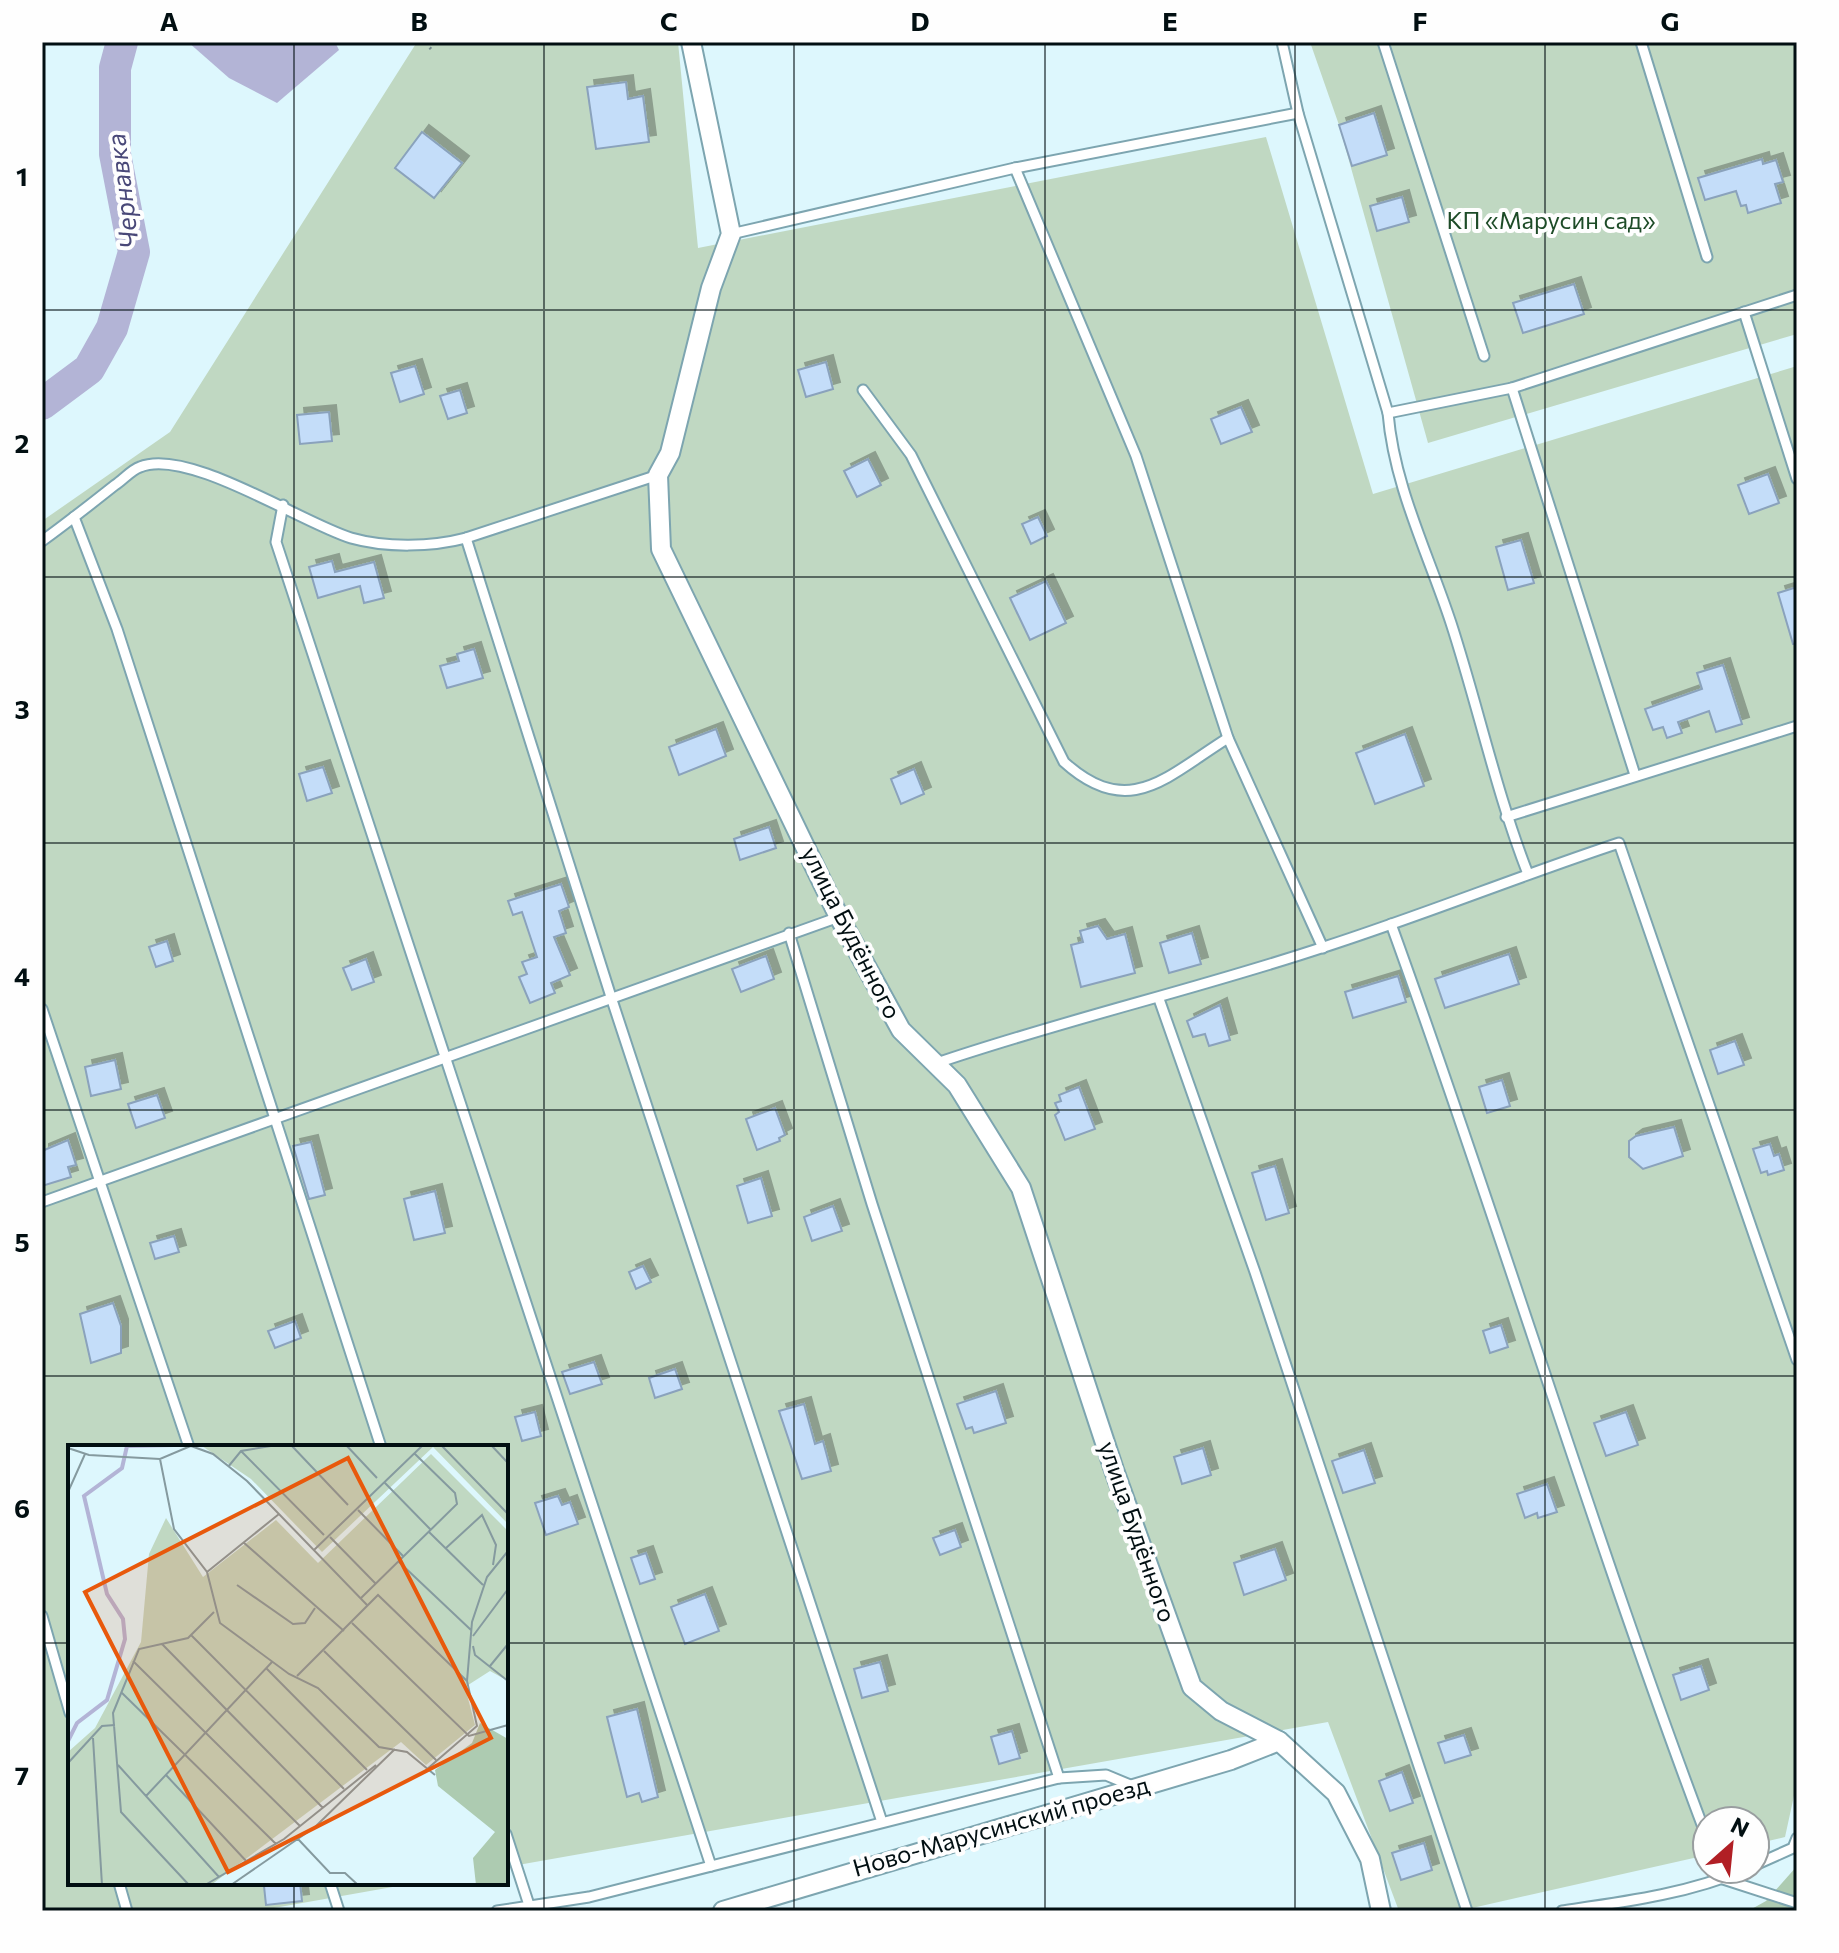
<svg xmlns="http://www.w3.org/2000/svg" width="1839" height="1953" viewBox="0 0 1839 1953" font-family="Commissioner,sans-serif">
<style>
.green{fill:#c0d8c2}
.forest{fill:#adcbb1}
.water{fill:#b3b4d6}
.lines{fill:none;stroke-linecap:round;stroke-linejoin:round}
.river{stroke:#b3b4d6;stroke-width:32}
.building{fill:#c4ddf9;stroke:#8aa2bc;stroke-width:2;filter:url(#shadow)}
.service-casing{stroke:#7da5b0;stroke-width:13}
.minor-casing{stroke:#7da5b0;stroke-width:22}
.path{stroke:#75898d;stroke-width:3;stroke-dasharray:2 6;stroke-linecap:butt}
.service{stroke:#fff;stroke-width:9}
.minor{stroke:#fff;stroke-width:18}
.grid{fill:none;stroke:#020f12;stroke-width:2;stroke-opacity:0.55}
.labels{text-anchor:middle;stroke-width:8;stroke-linejoin:round;paint-order:stroke}
.park-label{font-size:24px;fill:#1d4b27;stroke:#fefefe}
.street-label{font-size:24px;fill:#020f12;stroke:#fefefe}
.water-label{font-size:26px;font-style:italic;fill:#494878;stroke:#fefefe}
.inset-river{fill:none;stroke:#b3b4d6;stroke-width:4}
.inset-road{fill:none;stroke:#859a9f;stroke-width:2}
.view{fill:#e8590c;fill-opacity:0.15;stroke:#e8590c;stroke-width:4}
.inset-edge{fill:none;stroke:#020f12;stroke-width:4}
.neatline{fill:none;stroke:#020f12;stroke-width:3}
.grid-label{font-size:26px;text-anchor:middle;font-weight:bold;fill:#020f12}
</style>
<defs>
<filter id="shadow"><feDropShadow dx="7" dy="-7" stdDeviation="0" flood-color="#0004"/></filter>
</defs>
<rect width="100%" height="100%" fill="#ddf7fd"/>
<g class="green">
<polygon points="417,42 678,42 698,248 1266,137 1373,494 1797,366 1797,1782 1785,1837 1755,1844 1755,1821 1707,1821 1707,1855 1459,1911 1399,1911 1328,1722 506,1867 506,1447 70,1447 70,1883 415,1883 257,1911 42,1911 42,521 170,432"/>
<polygon points="1310,42 1797,42 1797,334 1428,443 1339,125"/>
</g>
<polygon class="forest" points="1797,1866 1797,1911 1748,1911 1766,1901"/>
<polygon class="water" points="188,42 335,42 339,50 277,103 229,78"/>
<g class="lines">
<polyline class="river" points="42,404 89,369 112,328 134,252 115,154 115,68 122,42"/>
</g>
<g class="building">
<polygon points="626,82 628,99 643,96 649,142 596,149 587,87"/>
<polygon points="1374,113 1387,155 1352,166 1339,125"/>
<polygon points="422,132 462,163 434,198 395,168"/>
<polygon points="1762,159 1763,164 1776,160 1783,182 1775,184 1781,203 1748,213 1746,205 1741,206 1736,191 1705,200 1698,178"/>
<polygon points="1402,197 1409,222 1377,231 1370,206"/>
<polygon points="1574,284 1584,314 1523,333 1513,303"/>
<polygon points="826,362 833,389 806,397 798,370"/>
<polygon points="415,366 424,394 400,402 391,373"/>
<polygon points="460,390 467,413 448,419 440,396"/>
<polygon points="1241,407 1252,432 1221,444 1211,419"/>
<polygon points="329,412 332,441 300,444 297,415"/>
<polygon points="868,459 881,485 857,497 844,471"/>
<polygon points="1768,474 1779,503 1749,514 1738,485"/>
<polygon points="1038,517 1047,536 1031,544 1022,524"/>
<polygon points="1521,540 1534,583 1508,590 1496,547"/>
<polygon points="332,561 335,572 374,562 384,598 364,603 360,586 318,598 309,567"/>
<polygon points="1046,581 1066,623 1030,640 1010,598"/>
<polygon points="1797,587 1797,644 1793,644 1778,593"/>
<polygon points="474,649 483,678 447,688 440,666 459,661 457,654"/>
<polygon points="1723,665 1742,724 1716,732 1709,711 1678,722 1682,733 1667,738 1663,727 1653,730 1645,709 1702,689 1697,673"/>
<polygon points="716,729 726,756 679,775 669,747"/>
<polygon points="1405,734 1424,786 1375,804 1356,753"/>
<polygon points="323,767 332,793 307,801 299,774"/>
<polygon points="914,769 924,794 901,804 891,779"/>
<polygon points="769,827 776,848 740,860 734,839"/>
<polygon points="561,884 569,907 559,911 566,933 554,937 570,975 551,983 555,993 530,1003 519,977 527,974 522,962 537,957 522,912 513,915 508,901"/>
<polygon points="1098,926 1107,939 1125,934 1135,973 1081,987 1071,945 1083,942 1080,931"/>
<polygon points="1192,933 1201,964 1169,973 1160,943"/>
<polygon points="167,941 173,961 156,967 149,947"/>
<polygon points="1509,954 1519,984 1445,1008 1435,979"/>
<polygon points="766,956 774,979 741,992 732,969"/>
<polygon points="366,959 374,982 352,990 343,968"/>
<polygon points="1398,976 1406,1002 1353,1018 1345,992"/>
<polygon points="1220,1005 1230,1040 1209,1046 1205,1034 1193,1037 1187,1021"/>
<polygon points="1735,1041 1744,1065 1718,1074 1710,1050"/>
<polygon points="115,1060 121,1089 91,1096 85,1067"/>
<polygon points="1502,1080 1510,1106 1487,1113 1479,1087"/>
<polygon points="1079,1087 1095,1129 1065,1140 1055,1115 1059,1112 1055,1103 1061,1101 1059,1095"/>
<polygon points="157,1095 165,1118 136,1128 128,1104"/>
<polygon points="775,1108 785,1135 779,1138 780,1141 757,1150 746,1119"/>
<polygon points="1674,1127 1683,1156 1643,1169 1629,1157 1629,1141 1636,1136"/>
<polygon points="68,1140 76,1165 68,1167 71,1177 42,1186 42,1151"/>
<polygon points="311,1142 325,1195 309,1199 293,1146"/>
<polygon points="1770,1144 1774,1156 1779,1154 1784,1170 1768,1175 1767,1171 1761,1173 1753,1149"/>
<polygon points="1275,1166 1289,1213 1266,1220 1252,1173"/>
<polygon points="761,1178 772,1216 748,1223 737,1186"/>
<polygon points="435,1191 445,1233 414,1240 404,1199"/>
<polygon points="833,1206 842,1231 812,1241 804,1217"/>
<polygon points="174,1236 179,1252 155,1259 150,1243"/>
<polygon points="643,1266 651,1282 636,1289 629,1272"/>
<polygon points="113,1303 121,1326 121,1353 91,1363 80,1314"/>
<polygon points="295,1321 301,1338 275,1348 268,1331"/>
<polygon points="1501,1325 1508,1347 1490,1353 1483,1331"/>
<polygon points="594,1362 602,1384 570,1394 562,1372"/>
<polygon points="675,1369 682,1389 655,1398 649,1378"/>
<polygon points="996,1391 1006,1423 974,1433 972,1427 966,1429 957,1404"/>
<polygon points="804,1404 815,1444 823,1441 831,1471 802,1479 779,1411"/>
<polygon points="535,1412 541,1436 522,1441 515,1417"/>
<polygon points="1626,1412 1638,1445 1606,1456 1594,1423"/>
<polygon points="1203,1448 1211,1475 1182,1484 1174,1457"/>
<polygon points="1364,1450 1375,1483 1343,1493 1332,1461"/>
<polygon points="1547,1484 1557,1512 1538,1518 1537,1513 1525,1518 1517,1494"/>
<polygon points="558,1496 562,1505 570,1502 578,1524 546,1535 535,1503"/>
<polygon points="955,1530 961,1547 940,1555 933,1538"/>
<polygon points="1275,1549 1286,1580 1244,1595 1234,1563"/>
<polygon points="646,1553 655,1579 640,1584 631,1558"/>
<polygon points="705,1594 719,1631 685,1644 671,1607"/>
<polygon points="880,1662 888,1691 862,1698 854,1669"/>
<polygon points="1701,1666 1709,1690 1681,1700 1673,1675"/>
<polygon points="637,1709 658,1797 642,1802 639,1793 627,1797 607,1717"/>
<polygon points="1012,1731 1020,1758 999,1764 991,1737"/>
<polygon points="1464,1735 1471,1755 1445,1763 1438,1743"/>
<polygon points="1402,1772 1413,1803 1390,1811 1379,1781"/>
<polygon points="1424,1843 1432,1870 1401,1880 1392,1853"/>
<polygon points="286,1883 300,1883 302,1901 266,1905 264,1886"/>
</g>
<g class="lines">
<g class="service-casing">
<g id="service">
<path d="M1282 42 1298 113 1388 413C1394 486 1428 553 1451 623 1478 706 1496 792 1528 874"/>
<polyline points="1383,42 1484,356"/>
<polyline points="1641,42 1707,257"/>
<polyline points="1015,168 1136,456 1228,738 1323,948"/>
<polyline points="731,234 1015,168 1298,113"/>
<polyline points="1744,312 1797,479"/>
<polyline points="1512,388 1635,775"/>
<path d="M863 390 911 455 1064 762C1129 821 1167 776 1228 738"/>
<polyline points="1388,413 1512,388 1797,295"/>
<polyline points="283,505 276,542 711,1866"/>
<polyline points="74,517 117,629 381,1447"/>
<polyline points="466,538 612,1000 882,1822"/>
<path d="M42 541C67 523 91 504 115 485 123 480 131 470 140 467 187 447 302 523 351 538 386 548 432 547 466 538L658 475"/>
<polyline points="1506,817 1797,726"/>
<path d="M1391 924C1501 1227 1593 1536 1707 1838"/>
<polyline points="789,933 872,1204 1059,1778"/>
<polyline points="1159,999 1255,1272 1467,1911"/>
<polyline points="42,1009 189,1447"/>
<path d="M937 1063C1063 1020 1194 990 1321 948 1421 916 1519 876 1619 843L1797 1360"/>
<polyline points="42,1202 839,917"/>
<polyline points="42,1616 70,1713"/>
<polyline points="506,1834 529,1905"/>
<polyline points="1755,1865 1793,1848 1797,1838"/>
<polyline points="1719,1869 1723,1879 1797,1903"/>
<polyline points="119,1883 127,1911"/>
<polyline points="330,1883 339,1911"/>
<polyline points="497,1911 589,1897 1059,1778 1106,1775 1135,1787"/>
<path d="M1562 1911C1624 1902 1688 1894 1746 1869"/>
</g>
</g>
<g class="minor-casing">
<g id="minor">
<polyline points="691,42 731,234 711,288 670,453 658,475 661,549 839,917 901,1030 957,1085 1021,1188 1114,1470 1192,1687 1221,1711 1279,1741 1336,1793 1370,1859 1381,1911"/>
<polyline points="723,1911 1231,1760 1279,1741"/>
</g>
</g>
<polyline class="path" points="424,42 431,49"/>
<use href="#service" class="service"/>
<use href="#minor" class="minor"/>
</g>
<path class="grid" d="M294 42V1447M544 42V1911M794 42V1911M1045 42V1911M1295 42V1911M1545 42V1911M42 310H1797M42 577H1797M42 843H1797M42 1110H1797M42 1376H1797M42 1643H70M506 1643H1797M294 1883V1911"/>
<g class="labels">
<g class="park-label">
<text x="1551" y="229">КП «Марусин сад»</text>
</g>
<g class="street-label">
<text transform="translate(851 933) rotate(63)" y="8">улица Будённого</text>
<text transform="translate(1137 1532) rotate(71)" y="8">улица Будённого</text>
<text transform="translate(1001 1827) rotate(-16)" y="8">Ново-Марусинский проезд</text>
</g>
<g class="water-label">
<text transform="translate(123 191) rotate(-97)" y="9">Чернавка</text>
</g>
</g>
<g transform="translate(68 1445)">
<rect width="440" height="440" fill="#ddf7fd"/>
<path d="M440 0V79L365 2 254 107 183 34 134 1ZM363 9 440 86V236L422 226 397 242 407 280 358 320 333 297 143 440H0V307L27 283 73 197 81 109 98 73 135 132 208 75 250 118Z" fill="#c0d8c2"/>
<path d="M412 278 440 294V440H408L405 413 427 387 370 341 367 325 404 298Z" fill="#adcbb1"/>
<path class="inset-river" d="M0 296 9 278 39 255 57 194 55 174 39 149 16 51 54 23 59 1 106 0"/>
<path class="inset-road" d="M223 0 280 60M278 0 309 33M373 0 440 69M423 0 440 18M123 1 145 9 179 36 300 161M0 3 21 10 92 14 125 0M173 6 256 90M92 14 106 84 139 127 152 178 221 229 250 243 311 302 339 307 367 330M160 22 173 6 209 0M317 38 363 85M0 47 17 9M0 53V253M290 65 335 111M361 87 415 140M262 92 308 139M175 97 276 186M378 103 414 70 428 100 425 120M246 105 355 0M331 117 403 185M139 127 211 69M169 140 225 179 237 178 247 163M292 154 389 59 387 48 347 9M284 178 401 291 440 280M123 190 276 344M405 191 440 144M94 199 255 363M405 201 407 210 440 236M256 206 368 315M65 216 232 381M422 221 440 199M198 223 299 325M229 231 310 150 399 236M53 247 208 399M25 293 34 440M0 318 34 281 47 280M50 320 151 432M358 325 409 281 399 236 404 177 419 132 440 106M98 330 180 418M78 351 204 217M230 394 262 428H277L290 440M121 440 53 367 45 268 71 204 120 193 146 167M137 440 216 394 308 320M163 440 247 382 327 304"/>
<path class="view" d="M280 13 423 293 160 427 17 147Z"/>
<rect width="440" height="440" class="inset-edge"/>
</g>
<rect width="1839" height="1953" fill="none" stroke="#fefefe" stroke-width="88"/>
<g transform="translate(1731 1845) rotate(27)"><circle r="38" fill="#fefefe" stroke="#999ea0" stroke-width="2"/>
<path d="M0-6L14 30L0 20L-14 30Z" fill="#b11f25"/>
<text y="-12" font-size="22" font-weight="bold" text-anchor="middle" fill="#020f12">N</text>
</g>
<rect x="44" y="44" width="1751" height="1865" class="neatline"/>
<g class="grid-label">
<text x="169" y="31">A</text>
<text x="419" y="31">B</text>
<text x="669" y="31">C</text>
<text x="920" y="31">D</text>
<text x="1170" y="31">E</text>
<text x="1420" y="31">F</text>
<text x="1670" y="31">G</text>
<text x="22" y="186">1</text>
<text x="22" y="453">2</text>
<text x="22" y="719">3</text>
<text x="22" y="986">4</text>
<text x="22" y="1252">5</text>
<text x="22" y="1518">6</text>
<text x="22" y="1785">7</text>
</g>
</svg>
